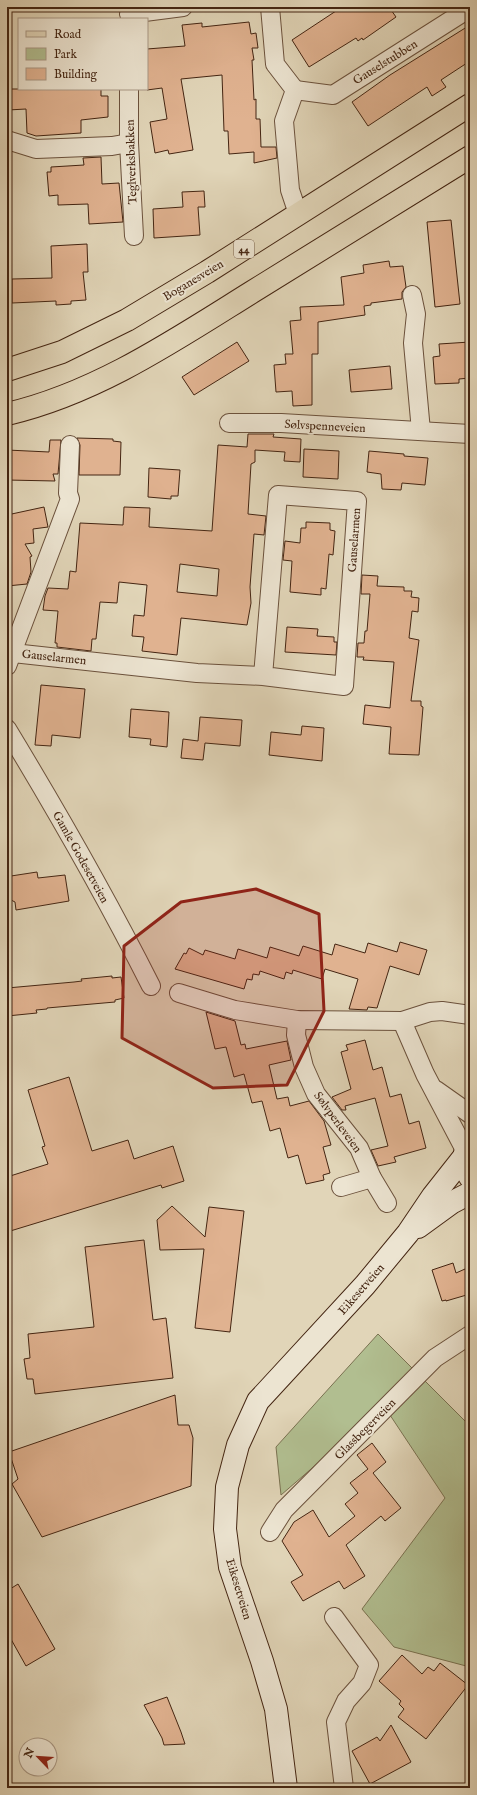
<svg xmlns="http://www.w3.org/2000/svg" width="477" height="1795" viewBox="0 0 477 1795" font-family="'IM FELL English',serif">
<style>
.green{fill:#b1be90;stroke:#7a7251}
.building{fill:#e0b290;stroke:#442512;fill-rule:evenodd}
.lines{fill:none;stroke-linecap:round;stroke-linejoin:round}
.minor-casing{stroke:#6b513c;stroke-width:20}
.secondary-casing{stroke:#442512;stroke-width:24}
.primary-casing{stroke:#442512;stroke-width:24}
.minor{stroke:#ece4d1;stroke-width:18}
.secondary{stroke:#ece4d1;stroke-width:22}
.primary{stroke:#e1d5b8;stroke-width:22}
.marked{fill:#8f2418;fill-opacity:0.2;stroke:#8f2418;stroke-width:3;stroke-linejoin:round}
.labels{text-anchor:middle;stroke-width:4;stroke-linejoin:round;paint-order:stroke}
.shield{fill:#ece4d1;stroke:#765e4b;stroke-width:1}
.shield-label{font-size:11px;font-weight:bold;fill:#442512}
.street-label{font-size:12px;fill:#442512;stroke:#ece4d1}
</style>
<rect width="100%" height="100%" fill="#e1d5b8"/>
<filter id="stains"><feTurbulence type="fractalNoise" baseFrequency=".005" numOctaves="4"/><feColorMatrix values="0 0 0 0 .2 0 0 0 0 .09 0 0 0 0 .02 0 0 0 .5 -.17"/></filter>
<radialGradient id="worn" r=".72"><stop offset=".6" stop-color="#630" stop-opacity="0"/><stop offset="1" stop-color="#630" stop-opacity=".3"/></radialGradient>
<polygon class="green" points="378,1334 470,1426 470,1667 394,1647 362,1609 445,1498 384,1406 281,1495 276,1447"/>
<g class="building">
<polygon points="342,7 389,7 396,17 363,40 362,38 358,41 356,38 309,67 292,40"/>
<polygon points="249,22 251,34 256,33 258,48 252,48 254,60 252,60 254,100 256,99 256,119 260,119 261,147 276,147 277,158 254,163 254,152 229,154 228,131 224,131 222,75 181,79 193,150 169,154 168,150 155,153 150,122 167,119 162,88 147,90 147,49 185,46 182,25 202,23 202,27"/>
<polygon points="470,25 470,61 441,80 446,87 432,96 427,87 368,126 352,102 390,75"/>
<polygon points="7,89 101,89 101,96 108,96 108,117 81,120 81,133 36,136 27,133 26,109 8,110"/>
<polygon points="101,157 102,184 119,183 123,222 89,224 88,204 58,205 58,195 49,196 47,172 51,172 51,167 84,165 83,158"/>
<polygon points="204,191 205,207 198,207 200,235 154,238 153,209 183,207 182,192"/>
<polygon points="451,220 460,304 435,307 427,222"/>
<polygon points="87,244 88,272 83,272 86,300 71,301 71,304 56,305 56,301 12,303 12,279 52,278 51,246"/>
<polygon points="389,261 390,267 403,266 406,287 402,292 402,299 371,303 371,305 364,306 365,315 318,322 318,354 312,354 312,405 293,406 292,391 276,392 274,365 286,364 285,354 293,354 290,321 301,320 300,307 344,305 341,277 364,273 363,265"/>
<polygon points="237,342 249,361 194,395 182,377"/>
<polygon points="470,342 470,378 459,379 459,383 435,384 433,357 440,356 439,344"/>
<polygon points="390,366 392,389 351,392 349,370"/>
<path d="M248 434H274L273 437 301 439 300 462 284 461 285 452 255 450V462L251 464 248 514 266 516 264 535 254 534 250 587 251 603 247 625 181 618 177 655 142 651 144 637 132 636 134 615 144 616 147 585 119 582 117 603 100 602 96 639H92L91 651 57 647V643H55L58 611 43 610 45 596 48 588 68 589 70 571 76 572 80 523 123 525 124 507 150 508 149 527 212 531 218 445 247 447ZM180 564 219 569 217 596 177 592Z"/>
<polygon points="77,438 113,439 113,441 121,442 120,475 79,475 80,445"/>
<polygon points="50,440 61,440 58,474 53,474 55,481 7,480 7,450 49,452"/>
<polygon points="304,449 339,451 338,479 303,477"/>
<polygon points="369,451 404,454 404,456 428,458 425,485 402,483 401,490 382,489 381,474 367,472"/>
<polygon points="149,468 180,470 178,496 171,496 171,499 148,497"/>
<polygon points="44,507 48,527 33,529 34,543 25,544 32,556 30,557 31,572 27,584 7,586 7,515"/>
<polygon points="306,522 330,523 330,530 335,531 333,555 329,554 326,589 321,588 321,595 290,592 292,561 283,560 285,541 300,543 301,528 306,528"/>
<polygon points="362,575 378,576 377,586 404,587 404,591 412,591 411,597 419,598 418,612 412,611 409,638 419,640 411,701 421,701 421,706 423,707 419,755 389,754 391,727 363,724 365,705 390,708 394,662 363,660 364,657 357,657 358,643 364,643 365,631 367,631 370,594 361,594"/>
<polygon points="287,627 318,629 317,636 334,637 334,642 337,642 336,655 285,652"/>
<polygon points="41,685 85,689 80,738 52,735 51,746 35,745"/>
<polygon points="131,709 169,712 167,747 150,745 151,739 129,737"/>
<polygon points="200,717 242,720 240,746 205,743 203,760 181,758 183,739 198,741"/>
<polygon points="302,726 324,728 322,761 269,755 271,732 301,735"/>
<polygon points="37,872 38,878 65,875 69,901 16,910 15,902 7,898 7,879 11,878 11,876"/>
<polygon points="400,942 427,950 419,975 390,966 377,1008 368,1007 367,1010 349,1009 358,979 325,969 322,979 293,970 292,974 286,972 284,979 260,971 259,975 253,974 252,980 247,979 244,989 175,969 184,953 186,954 189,948 203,955 205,950 235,959 238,949 267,958 270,947 299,956 303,946 332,955 335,944 365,953 368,943 397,952"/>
<polygon points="112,976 112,978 121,977 124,998 115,1000 115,1002 47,1008 47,1009 36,1010 37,1013 7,1016 7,988 74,982 82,981 81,979"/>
<polygon points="206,1012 235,1021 241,1045 245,1044 246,1049 287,1041 291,1060 269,1065 277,1099 288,1097 290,1106 309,1101 324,1121 331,1145 323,1147 330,1173 323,1175 324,1180 306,1184 298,1155 288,1158 280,1128 270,1131 262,1101 252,1103 244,1074 234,1077 226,1047 215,1049"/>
<polygon points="365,1040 373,1070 382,1067 390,1097 401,1094 409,1124 419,1121 426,1148 394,1157 396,1162 378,1166 371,1150 388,1146 375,1098 345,1106 346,1110 342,1110 332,1097 351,1089 341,1052 348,1050 346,1045"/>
<polygon points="69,1077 92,1151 128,1140 134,1159 173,1146 184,1181 162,1188 161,1185 7,1232 7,1177 48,1164 42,1147 45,1146 28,1090"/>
<polygon points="172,1206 205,1237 209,1207 244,1211 230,1332 195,1328 204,1249 160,1250 157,1220"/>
<polygon points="144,1240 153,1320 166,1318 173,1378 35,1394 33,1379 27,1379 24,1359 30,1358 28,1334 94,1327 85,1247"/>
<polygon points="453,1263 456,1273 465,1269 470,1284 470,1294 446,1301 446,1300 442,1301 432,1270"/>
<polygon points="175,1395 178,1425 189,1425 193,1438 191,1486 42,1537 12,1484 18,1479 9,1452"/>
<polygon points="372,1443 386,1462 373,1473 401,1508 385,1521 381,1516 346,1545 365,1576 344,1589 339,1581 303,1601 291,1582 303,1575 282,1541 294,1522 313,1510 329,1537 355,1516 345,1504 358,1493 350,1483 368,1469 357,1455"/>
<polygon points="18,1584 55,1649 26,1666 7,1632 7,1591"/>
<polygon points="402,1655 422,1674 428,1667 434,1671 440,1663 468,1685 426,1739 398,1717 404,1709 399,1704 401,1701 379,1681"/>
<polygon points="167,1697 181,1732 185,1744 164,1745 162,1738 144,1705"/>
<polygon points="391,1725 411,1762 370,1784 352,1751 377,1737 380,1741"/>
</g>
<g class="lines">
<g class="minor-casing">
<g id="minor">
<polyline points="270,7 275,64 295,90 284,121 290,190 298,214"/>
<polyline points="129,14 183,7"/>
<polyline points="129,89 129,143 134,236"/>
<polyline points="295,90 333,95 470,8"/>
<polyline points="7,140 36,149 112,146 129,143"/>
<polyline points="412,295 416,314 413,343 421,431"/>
<polyline points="229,423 281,423 470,434"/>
<polyline points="13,653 197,673 263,676 344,686 357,501 278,495 263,676"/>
<polyline points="7,666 70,499 68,493 70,445"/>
<path d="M7 729C58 813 107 899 151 986"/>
<polyline points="179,993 235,1010 297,1020 402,1021 430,1012 442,1011 470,1015"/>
<polyline points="297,1020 296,1035 304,1067 316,1094 359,1148 372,1178 387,1203"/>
<polyline points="402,1021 425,1074 465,1150"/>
<polyline points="436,1090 470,1114"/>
<polyline points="341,1187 372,1178"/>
<polyline points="270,1532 284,1510 435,1358 470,1335"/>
<polyline points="334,1617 369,1665 362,1683 346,1701 336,1722 344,1788"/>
</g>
</g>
<g class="secondary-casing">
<g id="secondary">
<path d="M470 1143C462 1154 462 1166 470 1177"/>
<polyline points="418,1227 451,1203 470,1193"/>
<polyline points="286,1788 276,1709 262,1661 230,1567 225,1529 227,1487 238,1445 258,1401 365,1285 408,1233 433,1196 463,1158"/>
</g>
</g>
<g class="primary-casing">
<g id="primary">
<polyline points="7,370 62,352 127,320 207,272 470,105"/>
<path d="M7 414C97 393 175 340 252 292 324 247 397 202 470 157"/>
</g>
</g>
<use href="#minor" class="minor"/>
<use href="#secondary" class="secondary"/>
<use href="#primary" class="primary"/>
</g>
<path class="marked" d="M256 889 319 914 324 1011 287 1085 213 1088 122 1038 124 946 181 902Z"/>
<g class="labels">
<rect class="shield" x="234" y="240" width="20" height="18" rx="3"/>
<g class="shield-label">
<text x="244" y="253">44</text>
</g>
<g class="street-label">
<text transform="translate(385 62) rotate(-32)" y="4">Gauselstubben</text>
<text transform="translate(131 162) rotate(-92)" y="4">Teglverksbakken</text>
<text transform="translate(193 280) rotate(-31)" y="4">Boganesveien</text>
<text transform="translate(325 426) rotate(3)" y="4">Sølvspenneveien</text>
<text transform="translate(354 540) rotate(-86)" y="4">Gauselarmen</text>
<text transform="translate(54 657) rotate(6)" y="4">Gauselarmen</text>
<text transform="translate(81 857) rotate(61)" y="4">Gamle Godesetveien</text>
<text transform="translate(338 1122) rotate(54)" y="4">Sølvperleveien</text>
<text transform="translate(361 1289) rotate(-49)" y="4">Eikesetveien</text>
<text transform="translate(365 1429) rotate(-45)" y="4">Glassbegerveien</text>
<text transform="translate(239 1589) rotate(73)" y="4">Eikesetveien</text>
</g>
</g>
<rect width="477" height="1795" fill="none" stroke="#e1d5b8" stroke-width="24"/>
<rect x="8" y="8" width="461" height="1779" fill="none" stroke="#442512" stroke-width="2"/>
<rect x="12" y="12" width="453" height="1771" fill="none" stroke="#442512"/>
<rect x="18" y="18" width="130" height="72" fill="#ece4d1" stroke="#a99885"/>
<rect x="26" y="31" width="20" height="6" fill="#e1d5b8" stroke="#a99885"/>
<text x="54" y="38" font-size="12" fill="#442512">Road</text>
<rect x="26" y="48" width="20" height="12" fill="#b1be90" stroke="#a99885"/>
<text x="54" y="58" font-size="12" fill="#442512">Park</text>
<rect x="26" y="68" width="20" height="12" fill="#e0b290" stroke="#a99885"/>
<text x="54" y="78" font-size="12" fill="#442512">Building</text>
<g transform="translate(38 1757) rotate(295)"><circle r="19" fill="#ece4d1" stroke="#a99885"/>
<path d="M0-3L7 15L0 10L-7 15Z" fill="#8f2418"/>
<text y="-6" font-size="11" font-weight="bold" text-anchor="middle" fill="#442512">N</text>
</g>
<rect width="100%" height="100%" filter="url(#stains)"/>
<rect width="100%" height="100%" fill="url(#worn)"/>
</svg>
